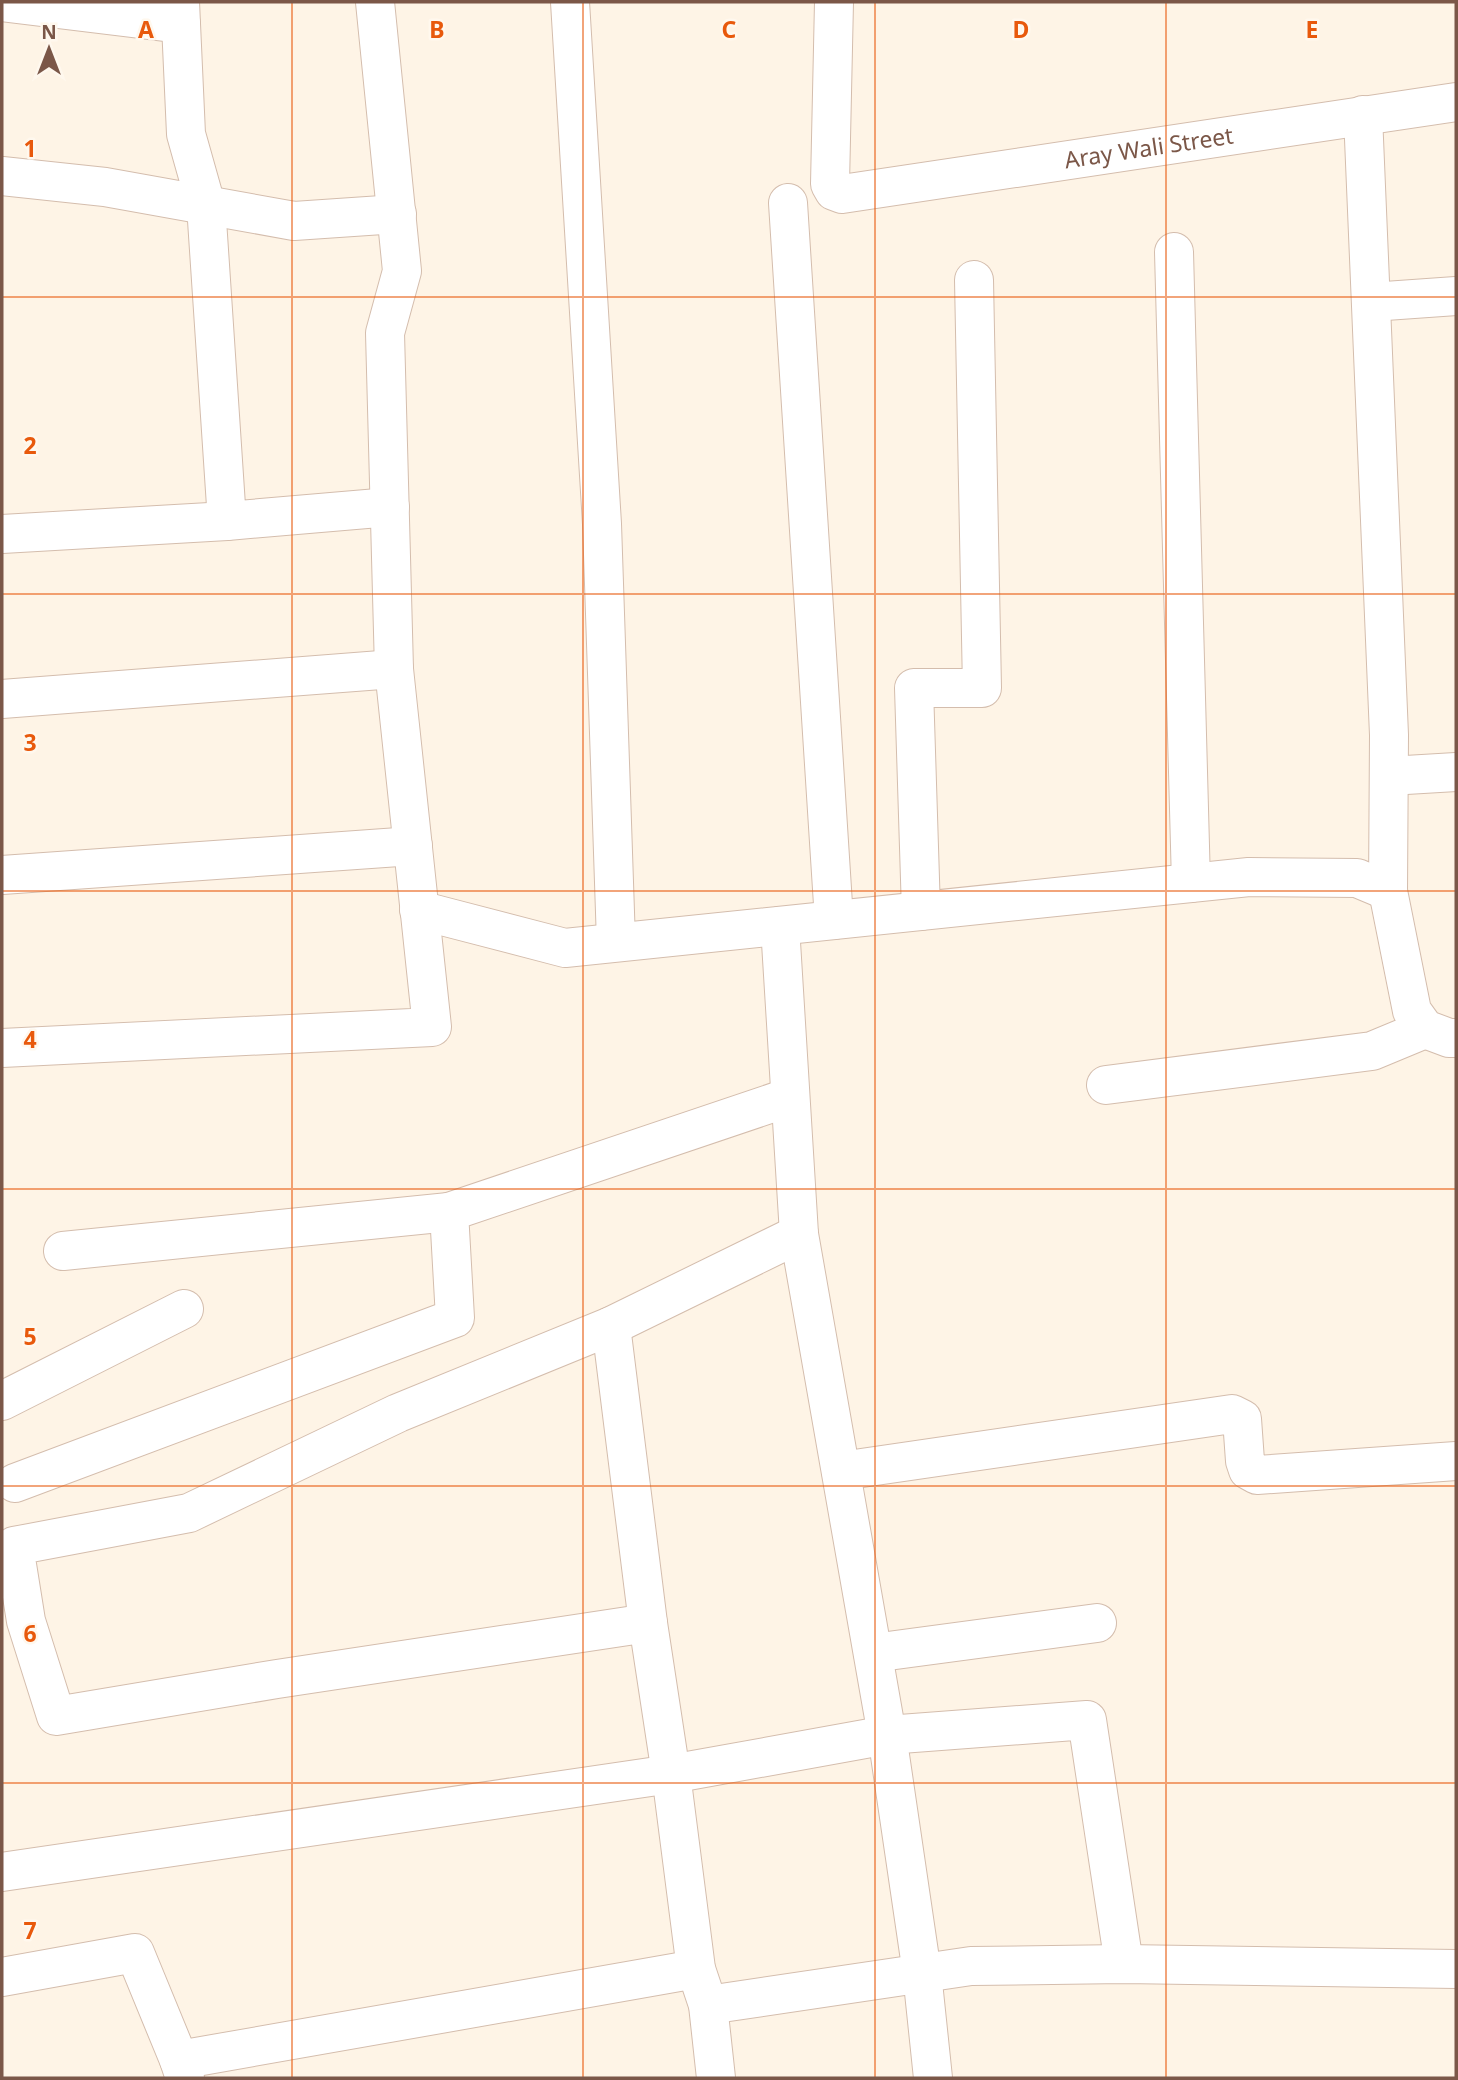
<svg xmlns="http://www.w3.org/2000/svg" width="1458" height="2080" viewBox="0 0 1458 2080" font-family="'Noto Sans',sans-serif">
<style>
.lines{fill:none;stroke-linecap:round;stroke-linejoin:round}
.minor-casing{stroke:#d4bdad;stroke-width:40}
.minor{stroke:#fff;stroke-width:38}
.grid{fill:none;stroke:#e8590c;stroke-width:2;stroke-opacity:0.55}
.labels{text-anchor:middle;stroke-width:5;stroke-linejoin:round;paint-order:stroke}
.street-label{font-size:23px;fill:#7b5748;stroke:#fff8ee}
.grid-label{font-size:23px;text-anchor:middle;font-weight:bold;fill:#e8590c;stroke:#fff8ee;stroke-width:5;stroke-linejoin:round;paint-order:stroke}
</style>
<rect width="100%" height="100%" fill="#fef4e6"/>
<g class="lines">
<g class="minor-casing">
<g id="minor">
<polyline points="2,2 181,24"/>
<polyline points="180,2 186,134 206,205 227,521 390,507"/>
<polyline points="570,2 602,524 616,942"/>
<path id="s1" d="M834 2 830 184 834 191 842 194 1456 102"/>
<polyline points="1363,115 1389,735 1388,891 1412,1011 1425,1029 1449,1038 1456,1038"/>
<polyline points="2,176 105,187 294,221 397,214"/>
<polyline points="788,203 834,920"/>
<polyline points="1174,252 1191,883"/>
<polyline points="1371,302 1456,296"/>
<polyline points="2,534 227,521"/>
<polyline points="2,699 394,669"/>
<polyline points="1389,776 1456,772"/>
<polyline points="2,875 413,846"/>
<polyline points="419,910 565,948 1249,877 1357,878 1388,891"/>
<polyline points="921,911 914,688 982,688 974,280"/>
<polyline points="780,926 799,1234 887,1735 922,1973 933,2078"/>
<polyline points="2,1048 432,1027 394,669 385,333 402,271 375,2"/>
<polyline points="1106,1085 1372,1051 1425,1029"/>
<polyline points="63,1251 449,1212"/>
<polyline points="611,1326 648,1623 671,1774 696,1969 708,2005 716,2078"/>
<polyline points="2,1401 184,1309"/>
<polyline points="841,1471 1232,1414 1242,1419 1245,1461 1248,1470 1257,1475 1456,1461"/>
<polyline points="15,1483 455,1318 449,1212 790,1097"/>
<polyline points="648,1623 277,1679 56,1716 26,1621 14,1546 189,1513 398,1413 611,1326 799,1234"/>
<polyline points="873,1653 1097,1623"/>
<polyline points="2,1872 671,1774 887,1735 1087,1720 1124,1964"/>
<polyline points="2,1977 135,1953 179,2060 185,2078"/>
<polyline points="708,2005 971,1966 1124,1964 1456,1969"/>
<polyline points="179,2060 696,1969"/>
</g>
</g>
<use href="#minor" class="minor"/>
</g>
<path class="grid" d="M292 2V2078M583 2V2078M875 2V2078M1166 2V2078M2 297H1456M2 594H1456M2 891H1456M2 1189H1456M2 1486H1456M2 1783H1456"/>
<g class="labels">
<g class="street-label">
<text dy="8" stroke="none"><textPath href="#s1" startOffset="509">Aray Wali Street</textPath></text>
</g>
</g>
<g class="grid-label">
<text x="146" y="38">A</text>
<text x="437" y="38">B</text>
<text x="729" y="38">C</text>
<text x="1021" y="38">D</text>
<text x="1312" y="38">E</text>
<text x="30" y="157">1</text>
<text x="30" y="454">2</text>
<text x="30" y="751">3</text>
<text x="30" y="1048">4</text>
<text x="30" y="1345">5</text>
<text x="30" y="1642">6</text>
<text x="30" y="1939">7</text>
</g>
<rect width="1458" height="2080" fill="none" stroke="#7b5748" stroke-width="7"/>
<g transform="translate(49 49)" stroke="#fff8ee" stroke-width="5" paint-order="stroke">
<path d="M0-5L12 26L0 18L-12 26Z" fill="#7b5748"/>
<text y="-10" font-size="19" font-weight="bold" text-anchor="middle" fill="#7b5748">N</text>
</g>
</svg>
